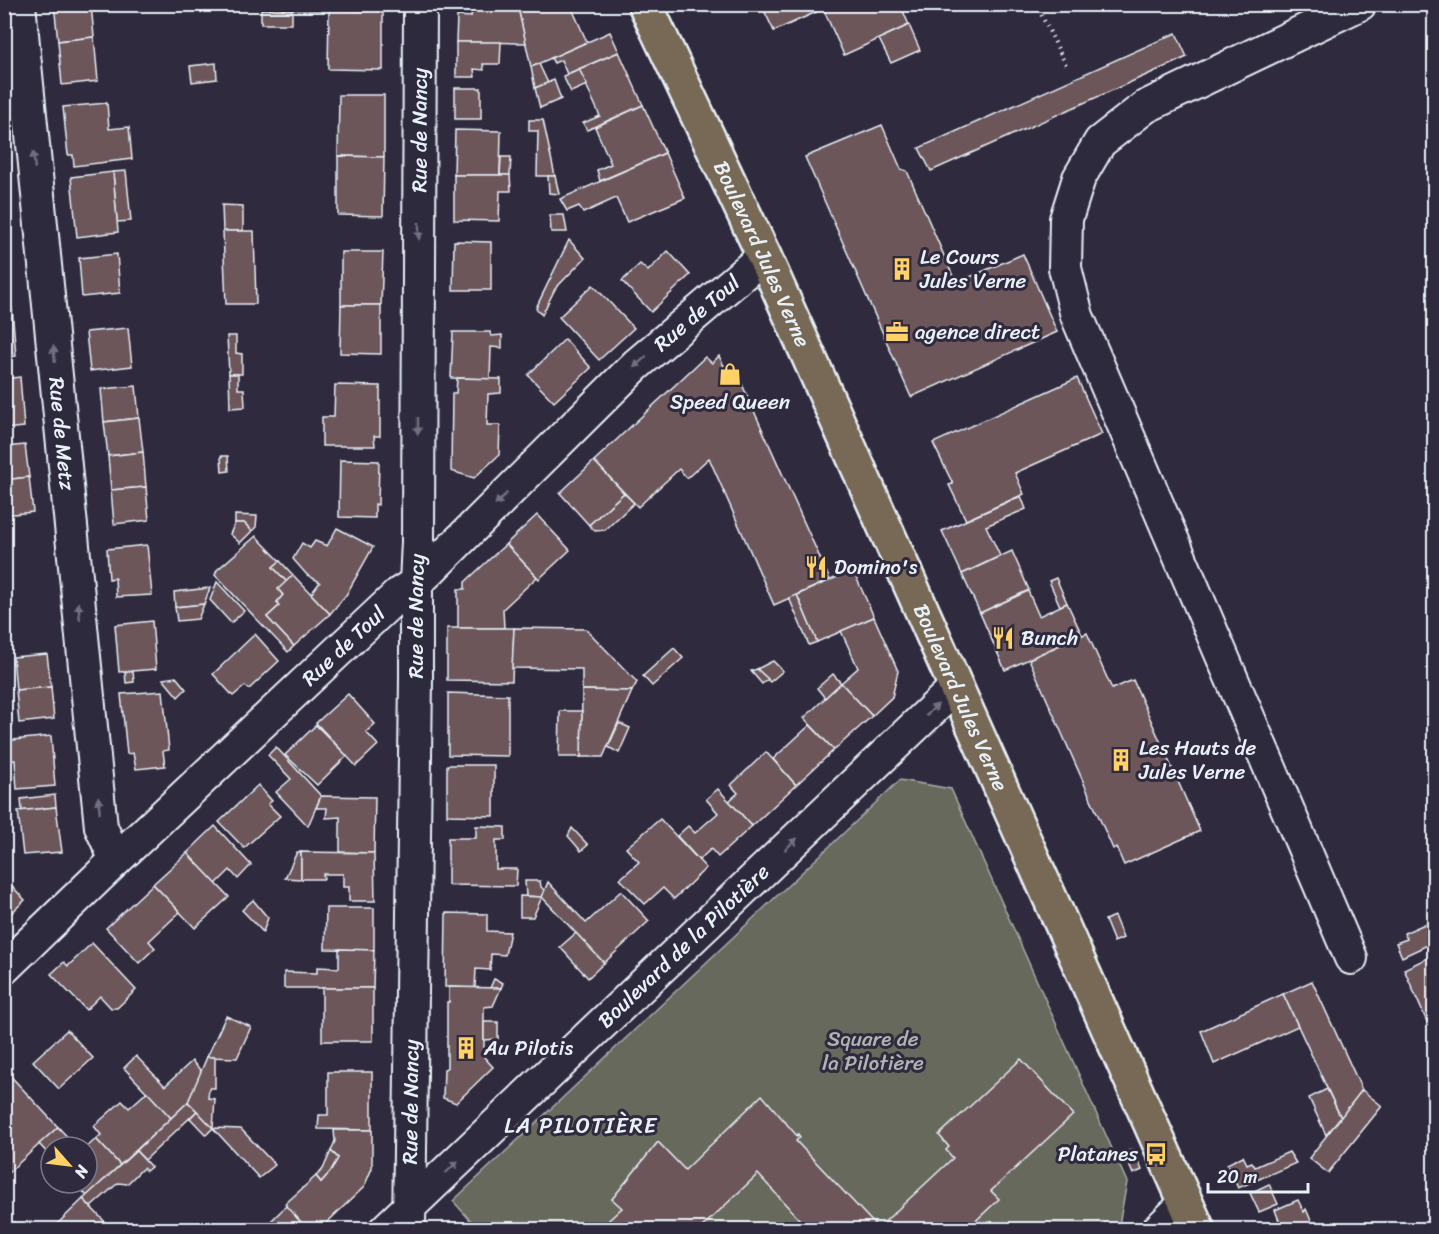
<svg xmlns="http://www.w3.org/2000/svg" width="1439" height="1234" viewBox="0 0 1439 1234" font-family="Sriracha,sans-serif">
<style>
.green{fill:#66695b;stroke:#a7adaa;stroke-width:1.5}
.building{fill:#6c565a;stroke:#e8f1f8;stroke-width:1.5}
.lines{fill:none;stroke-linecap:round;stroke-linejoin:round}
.street-casing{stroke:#e8f1f8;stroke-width:36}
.primary-casing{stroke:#e8f1f8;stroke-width:38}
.path{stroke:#e8f1f8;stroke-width:4;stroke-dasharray:1.5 4.5;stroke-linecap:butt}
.street{stroke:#2f2a3d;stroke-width:32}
.primary{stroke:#776954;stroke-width:33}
.oneway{fill:#70707e}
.labels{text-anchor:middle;stroke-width:6;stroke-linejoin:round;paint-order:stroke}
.street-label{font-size:21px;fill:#e8f1f8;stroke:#2f2a3d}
.poi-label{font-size:21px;fill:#e8f1f8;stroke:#2f2a3d;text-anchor:start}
.park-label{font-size:21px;fill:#aeb4b1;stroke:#2f2a3d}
.neighbourhood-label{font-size:22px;letter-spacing:1.5px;fill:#e8f1f8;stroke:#2f2a3d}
</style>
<rect width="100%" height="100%" fill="#2f2a3d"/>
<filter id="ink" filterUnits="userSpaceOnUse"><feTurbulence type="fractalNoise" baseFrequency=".0167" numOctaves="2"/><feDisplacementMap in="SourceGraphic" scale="12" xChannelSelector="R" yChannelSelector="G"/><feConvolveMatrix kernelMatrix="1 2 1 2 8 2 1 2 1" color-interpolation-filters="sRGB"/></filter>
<g filter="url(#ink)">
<polygon class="green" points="900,780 951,789 1127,1182 1118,1230 479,1230 453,1201"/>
<g class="building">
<polygon points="54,4 91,4 94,37 58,41"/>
<polygon points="269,4 384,4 383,11 269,9"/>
<polygon points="517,4 570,4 587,42 531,67"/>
<polygon points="761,4 821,4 823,9 774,31"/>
<polygon points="821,4 900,4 909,25 844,55"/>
<polygon points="480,5 502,5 501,7 518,8 526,43 456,42 457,16 471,17 472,11 480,11"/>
<polygon points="261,9 292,10 292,24 261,24"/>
<polygon points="329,10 383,11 383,70 328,69"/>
<polygon points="909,25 920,50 891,63 879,39"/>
<polygon points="610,32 619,52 567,74 561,60 554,63 551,58"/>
<polygon points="1176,33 1187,57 931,171 919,148"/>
<polygon points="94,37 98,81 62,85 58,41"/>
<polygon points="456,42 501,42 500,64 483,64 484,70 474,69 475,77 456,77"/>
<polygon points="619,52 643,105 587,130 583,123 600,116 579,69"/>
<polygon points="216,63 217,79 192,82 190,66"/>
<polygon points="539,64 548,83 535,88 531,67"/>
<polygon points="579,69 587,85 571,92 563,76"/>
<polygon points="554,80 561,99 540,108 535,88"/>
<rect x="455" y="88" width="26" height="31"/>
<polygon points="339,95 384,95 384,157 338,156"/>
<polygon points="107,103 109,129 129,127 132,159 74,166 73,155 68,155 63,107"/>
<polygon points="643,105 665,153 600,181 597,170 611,164 595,127"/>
<polygon points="529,120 543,120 555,176 537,176 538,131 529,131"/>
<polygon points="882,125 901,169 907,171 956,283 1023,254 1057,332 911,397 805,157"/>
<polygon points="455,130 501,131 500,175 454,175"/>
<polygon points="665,153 685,198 627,222 616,198 583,213 579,206 567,211 560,199"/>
<polygon points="338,156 384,157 383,216 338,215"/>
<polygon points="501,157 511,157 510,175 500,175"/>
<polygon points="126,171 131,221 117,222 113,172"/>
<polygon points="113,172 118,232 77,237 71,177"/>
<polygon points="454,175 510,175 511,191 500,191 499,221 454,220"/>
<polygon points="548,176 555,176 559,194 549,193"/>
<polygon points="222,205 243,206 243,231 223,231"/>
<polygon points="550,215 564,215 567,232 551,232"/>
<polygon points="223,231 254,231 256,304 226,304"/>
<polygon points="4,238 10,286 4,287"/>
<polygon points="569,240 585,258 555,289 542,315 536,308"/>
<polygon points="454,241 491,242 491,290 453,290"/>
<polygon points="668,251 690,275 651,312 622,281 640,264 648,271"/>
<polygon points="341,252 383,252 381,305 341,305"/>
<polygon points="117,254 120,293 82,297 79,258"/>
<polygon points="593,285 634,328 599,360 559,317"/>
<polygon points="341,305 381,305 381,354 340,353"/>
<polygon points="4,308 12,308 16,356 4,357"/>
<polygon points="128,328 132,366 90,371 86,332"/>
<polygon points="453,332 490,332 491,336 502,335 502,348 491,347 490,379 451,378"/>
<polygon points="227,336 236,336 236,353 242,354 242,374 229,374"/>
<polygon points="565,339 591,368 554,402 528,375"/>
<polygon points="719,356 724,366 732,362 830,580 774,605 709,458 687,478 679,469 638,507 594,461 705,357 712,363"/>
<polygon points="229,374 238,374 238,389 244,389 245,407 230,408"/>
<polygon points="20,377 24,427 4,429 4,379"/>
<polygon points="457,378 501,379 501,393 488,394 487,425 500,425 499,455 474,478 451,471 452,393 456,393"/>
<polygon points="1077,378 1102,434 1015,473 1024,494 966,520 949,485 953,484 933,443"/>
<polygon points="335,385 380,386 380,436 374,436 375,446 322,446 322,417 334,417"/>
<polygon points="136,386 139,418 104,422 101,389"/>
<polygon points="139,418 143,452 108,456 104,422"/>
<polygon points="25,445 29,477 4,480 4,447"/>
<polygon points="143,452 146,487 111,490 108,456"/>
<polygon points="221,456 228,456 229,471 222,472"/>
<polygon points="340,460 379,461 378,505 375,504 375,518 339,517"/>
<polygon points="594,461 624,493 589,525 560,493"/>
<polygon points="29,477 33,512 4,515 4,480"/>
<polygon points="146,487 149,520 114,524 111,490"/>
<polygon points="624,493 634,503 605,530 595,531 589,525"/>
<polygon points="1021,496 1026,509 986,526 1000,556 962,574 942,531"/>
<polygon points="235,515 257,516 256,527 252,531 244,523 235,523"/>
<polygon points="537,515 570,550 539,579 506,544"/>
<polygon points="235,523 244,523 252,531 240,543 230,534"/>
<polygon points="337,528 373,547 346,595 330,614 311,594 320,582 307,575 293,559 302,543 310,548 315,541 327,546"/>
<polygon points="256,536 280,561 273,567 287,582 278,589 283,595 277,602 279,606 267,617 294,646 288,652 215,575 217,570"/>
<polygon points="506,544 537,577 503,609 504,628 458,628 458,589 465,589 465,582"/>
<polygon points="147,545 152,595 116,597 115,578 109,579 107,549"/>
<polygon points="1012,551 1029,590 980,613 962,574"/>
<polygon points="280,561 293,575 287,582 273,567"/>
<polygon points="853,570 874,617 817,642 797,595"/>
<polygon points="293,575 330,614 294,646 267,617 279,606 277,602 283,595 278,589"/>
<polygon points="1056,578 1067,603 1060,606 1049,581"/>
<polygon points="217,582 244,611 231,623 210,600"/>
<polygon points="210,588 204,604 175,607 174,592"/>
<polygon points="1028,591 1039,616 1067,603 1082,635 1005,670 980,613"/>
<polygon points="797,595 817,642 809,645 789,598"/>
<polygon points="204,604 198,619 177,621 175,607"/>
<polygon points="874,617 898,671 892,697 872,716 841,683 858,668 841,631"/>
<polygon points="152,621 156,669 119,672 115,625"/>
<polygon points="447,628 514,628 512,681 447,680"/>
<polygon points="514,628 586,629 637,682 632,691 582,690 582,669 512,668"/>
<polygon points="1087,633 1112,689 1133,680 1200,831 1124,865 1116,847 1113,849 1029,659"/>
<polygon points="255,634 279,661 249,689 245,686 233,696 213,674"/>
<polygon points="674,648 683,658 652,686 643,676"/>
<polygon points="47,654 51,687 16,690 13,657"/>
<polygon points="773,661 783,671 770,682 757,669"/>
<polygon points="757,669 768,679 762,684 751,671"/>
<polygon points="133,671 134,682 126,683 125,672"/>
<polygon points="833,674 841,683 825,698 817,688"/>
<polygon points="176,677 186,689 178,697 163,679"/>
<polygon points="841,683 872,716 834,750 804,718"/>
<polygon points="51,687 54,719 19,723 16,690"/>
<polygon points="582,690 632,691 603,757 581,757"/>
<polygon points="163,691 169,750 163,751 165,766 136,769 133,753 127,754 121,694"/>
<polygon points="448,693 508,695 508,756 448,755"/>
<polygon points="348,694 375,724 366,732 378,745 356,766 316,723"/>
<polygon points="560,711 582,711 581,757 559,757"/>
<polygon points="619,723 630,728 619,753 608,747"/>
<polygon points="316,725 347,756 317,785 285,755"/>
<polygon points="810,725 834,750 796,785 773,759"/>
<polygon points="51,736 55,786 17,789 15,760 5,761 4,741"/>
<polygon points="276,747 321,796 308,826 276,792 291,779 268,755"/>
<polygon points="766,752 796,785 752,826 729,801 738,793 731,785"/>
<polygon points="447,765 494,765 494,816 447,815"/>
<polygon points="258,785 272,801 268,804 280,816 244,848 219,822"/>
<polygon points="718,789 752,826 718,857 711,849 699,860 677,836 688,826 695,833 718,813 706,799"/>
<polygon points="55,795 56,807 22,811 21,799"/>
<polygon points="321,796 375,797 374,853 340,852 340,817 326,818 327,808 316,808"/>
<polygon points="56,807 62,852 23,855 18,811"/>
<polygon points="660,819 706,868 674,899 663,888 645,904 620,879 639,862 626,848"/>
<polygon points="215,826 251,865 238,879 230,870 216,884 187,853"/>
<polygon points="476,826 505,827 505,840 496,840 496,869 517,869 516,886 448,885 448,838 476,838"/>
<polygon points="572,828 588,845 581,851 568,836"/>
<polygon points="297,852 301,852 301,879 285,878"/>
<polygon points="301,852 374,853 375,901 349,901 349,887 343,887 343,874 323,874 324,879 301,879"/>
<polygon points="187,853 229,897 195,928 153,884"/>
<polygon points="4,878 25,900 4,920"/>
<polygon points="525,881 540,881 541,887 544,890 542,897 526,896"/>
<polygon points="548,882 586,923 621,891 649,921 604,963 542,897"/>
<polygon points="153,884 180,912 149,941 155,948 139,963 106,928"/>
<polygon points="520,896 542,897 533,917 520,917"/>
<polygon points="253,900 268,918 263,932 242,910"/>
<polygon points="326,908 374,908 374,950 325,949"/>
<polygon points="446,913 487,914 487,931 510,932 505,955 491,954 490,970 476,969 475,988 445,987"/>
<polygon points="1114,916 1123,938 1114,942 1105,920"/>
<polygon points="1434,920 1434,942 1402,957 1396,943 1407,939 1404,933"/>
<polygon points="576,933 604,963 588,978 560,947"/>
<polygon points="92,943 136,990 117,1008 111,1008 100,996 86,1010 51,974 64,962 68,966"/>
<polygon points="339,949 374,950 373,988 284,988 284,972 317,973 317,967 339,968"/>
<polygon points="1434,955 1434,1038 1404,969"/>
<polygon points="494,979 503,983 501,988 490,988"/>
<polygon points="1312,981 1362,1090 1341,1118 1283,994"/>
<polygon points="449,987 501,988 493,1006 484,1007 484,1057 493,1067 456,1103 443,1098 444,1069 447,1068 447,1002 449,1002"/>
<rect x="322" y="988" width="51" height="53"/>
<polygon points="1283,994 1298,1026 1214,1064 1201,1031"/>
<polygon points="226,1016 251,1027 237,1058 207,1057"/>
<polygon points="484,1022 498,1022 498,1039 484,1040"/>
<polygon points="67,1030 93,1058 59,1089 33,1061"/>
<polygon points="136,1056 165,1086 192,1061 202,1072 188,1102 171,1118 124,1068"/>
<polygon points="207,1057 215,1057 215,1088 209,1088 208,1098 215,1099 213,1128 188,1102"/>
<polygon points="1021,1059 1073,1115 991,1191 999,1199 966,1230 809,1230 758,1174 699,1230 598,1230 622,1208 612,1199 658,1142 685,1170 762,1095 797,1136 798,1134 800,1137 796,1141 878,1228 953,1158 946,1150 949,1147 939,1135"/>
<polygon points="4,1069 58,1127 8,1173 4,1169"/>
<polygon points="328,1072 372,1072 372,1130 318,1129 319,1115 328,1115"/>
<polygon points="1327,1089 1341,1118 1326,1135 1309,1098"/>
<polygon points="1362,1090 1382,1106 1328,1173 1309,1158"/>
<polygon points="147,1092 171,1118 120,1165 96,1139 101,1135 94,1126 122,1101 129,1108"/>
<polygon points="188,1102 197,1111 145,1160 136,1151"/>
<polygon points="197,1111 213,1128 206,1135 190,1118"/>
<polygon points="58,1127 77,1147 51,1147 51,1157 39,1144"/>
<polygon points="213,1128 241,1129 275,1165 259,1178"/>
<polygon points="334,1130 372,1130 372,1168 364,1187 319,1230 308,1230 285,1204 316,1176 321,1182 330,1172 338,1158 331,1151 335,1141"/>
<polygon points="96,1139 120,1165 87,1196 75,1183 87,1183 87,1147"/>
<polygon points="1133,1149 1142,1170 1133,1174 1124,1153"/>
<polygon points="136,1151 151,1167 146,1171 143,1168 127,1184 118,1183 91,1207 83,1199"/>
<polygon points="331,1151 338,1158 330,1172 321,1182 316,1176 323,1169"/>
<polygon points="1289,1152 1296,1163 1238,1188 1227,1164 1243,1156 1247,1164 1252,1162 1255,1167"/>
<polygon points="1269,1184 1278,1204 1259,1212 1250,1193"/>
<polygon points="83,1199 107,1224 101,1230 51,1230"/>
<polygon points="1298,1200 1304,1212 1306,1209 1315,1230 1264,1230 1280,1223 1275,1210"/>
<polygon points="286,1206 308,1230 262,1230"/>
<polygon points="15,1222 23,1230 7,1230"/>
</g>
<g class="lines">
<g class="street-casing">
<g id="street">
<path id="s1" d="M19 4 101 827 116 860"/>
<polyline points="1351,958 1077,316 1065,268 1066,219 1079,178 1100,142 1145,107 1360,4"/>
<path id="s2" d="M4 968 116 860 400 593 416 583 431 569 636 365 764 256"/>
<path id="s3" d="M385 1230 956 687"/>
<path id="s4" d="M409 1230 416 678V583L418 541 420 4"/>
<polyline points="1158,1230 1186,1203"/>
</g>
</g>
<g class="primary-casing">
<g id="primary">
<path id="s5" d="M645 4 764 256 1198 1230"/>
</g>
</g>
<polyline class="path" points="1036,4 1066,65"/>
<use href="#street" class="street"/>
<use href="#primary" class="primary"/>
</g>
<defs><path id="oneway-solid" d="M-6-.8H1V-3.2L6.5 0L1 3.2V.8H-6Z" transform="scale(1.5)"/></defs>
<g class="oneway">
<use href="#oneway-solid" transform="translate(34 160) rotate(-96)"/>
<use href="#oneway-solid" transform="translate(419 231) rotate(90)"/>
<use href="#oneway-solid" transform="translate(54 354) rotate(-96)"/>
<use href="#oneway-solid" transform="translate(640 362) rotate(138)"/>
<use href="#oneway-solid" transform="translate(418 426) rotate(90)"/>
<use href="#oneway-solid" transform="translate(501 499) rotate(135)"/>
<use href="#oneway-solid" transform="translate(79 611) rotate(-96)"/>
<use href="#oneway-solid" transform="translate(932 710) rotate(-44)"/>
<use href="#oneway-solid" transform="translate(99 805) rotate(-96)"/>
<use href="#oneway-solid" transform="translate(791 844) rotate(-44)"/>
<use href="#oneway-solid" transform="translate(452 1167) rotate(-44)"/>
</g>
</g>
<defs>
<g id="building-bare" transform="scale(1.8)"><path d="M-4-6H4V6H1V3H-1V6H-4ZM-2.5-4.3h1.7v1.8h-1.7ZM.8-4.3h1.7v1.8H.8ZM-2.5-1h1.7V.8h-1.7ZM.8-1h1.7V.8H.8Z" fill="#ffd166" stroke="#2f2a3d" stroke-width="2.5" paint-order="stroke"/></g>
<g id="office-bare" transform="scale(1.8)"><path d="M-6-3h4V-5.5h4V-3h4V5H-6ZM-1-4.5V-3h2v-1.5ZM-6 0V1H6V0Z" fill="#ffd166" stroke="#2f2a3d" stroke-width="2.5" paint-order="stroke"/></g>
<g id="shop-bare" transform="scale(1.8)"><path d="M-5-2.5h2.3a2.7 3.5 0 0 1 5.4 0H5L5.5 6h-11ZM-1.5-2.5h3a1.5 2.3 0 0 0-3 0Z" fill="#ffd166" stroke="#2f2a3d" stroke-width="2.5" paint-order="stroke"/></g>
<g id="restaurant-bare" transform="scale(1.8)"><path d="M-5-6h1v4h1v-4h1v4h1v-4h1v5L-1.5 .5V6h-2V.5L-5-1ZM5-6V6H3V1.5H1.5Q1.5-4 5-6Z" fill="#ffd166" stroke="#2f2a3d" stroke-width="2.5" paint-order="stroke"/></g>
<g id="bus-bare" transform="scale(1.8)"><path d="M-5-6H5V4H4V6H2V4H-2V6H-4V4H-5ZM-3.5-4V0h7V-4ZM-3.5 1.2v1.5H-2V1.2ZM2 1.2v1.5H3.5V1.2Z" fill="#ffd166" stroke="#2f2a3d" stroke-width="2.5" paint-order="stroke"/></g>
</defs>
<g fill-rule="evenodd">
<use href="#building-bare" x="902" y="269"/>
<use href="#office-bare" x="897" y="332"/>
<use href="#shop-bare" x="730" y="374"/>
<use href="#restaurant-bare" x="816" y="567"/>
<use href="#restaurant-bare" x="1003" y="638"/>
<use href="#building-bare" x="1121" y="760"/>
<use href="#building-bare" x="466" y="1048"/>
<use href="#bus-bare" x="1156" y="1154"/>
</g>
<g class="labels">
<g class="street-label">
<text dy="7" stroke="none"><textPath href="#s4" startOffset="1100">Rue de Nancy</textPath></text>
<text dy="7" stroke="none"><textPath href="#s5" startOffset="276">Boulevard Jules Verne</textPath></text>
<text dy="7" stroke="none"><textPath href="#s2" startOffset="954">Rue de Toul</textPath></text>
<text dy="7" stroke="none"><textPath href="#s1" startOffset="432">Rue de Metz</textPath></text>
<text dy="7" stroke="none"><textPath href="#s4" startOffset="614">Rue de Nancy</textPath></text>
<text dy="7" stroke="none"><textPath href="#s2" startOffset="468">Rue de Toul</textPath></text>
<text dy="7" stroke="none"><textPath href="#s5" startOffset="762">Boulevard Jules Verne</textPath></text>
<text dy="7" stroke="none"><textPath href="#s3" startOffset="412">Boulevard de la Pilotière</textPath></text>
<text dy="7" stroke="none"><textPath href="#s4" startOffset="128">Rue de Nancy</textPath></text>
</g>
<g class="poi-label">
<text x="920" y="264">Le Cours<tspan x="920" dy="24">Jules Verne</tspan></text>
<text x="915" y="339">agence direct</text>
<text x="730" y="409" text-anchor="middle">Speed Queen</text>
<text x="834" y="574">Domino's</text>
<text x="1021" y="645">Bunch</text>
<text x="1139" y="755">Les Hauts de<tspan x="1139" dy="24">Jules Verne</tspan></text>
<text x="484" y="1055">Au Pilotis</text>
<text x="1138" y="1161" text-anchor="end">Platanes</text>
</g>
<g class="park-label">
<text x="873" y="1046">Square de<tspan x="873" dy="24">la Pilotière</tspan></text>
</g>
<g class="neighbourhood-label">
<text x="581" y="1133">LA PILOTIÈRE</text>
</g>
</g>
<rect width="1439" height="1234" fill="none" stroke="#2f2a3d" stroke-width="24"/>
<rect x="12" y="12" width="1415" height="1210" fill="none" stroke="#e8f1f8" stroke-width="2" filter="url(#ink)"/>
<g transform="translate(69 1165) rotate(118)"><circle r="28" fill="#2f2a3d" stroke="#797a88" stroke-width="1.5"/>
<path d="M0-4.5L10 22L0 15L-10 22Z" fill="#ffd166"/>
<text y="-9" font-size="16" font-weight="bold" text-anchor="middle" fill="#e8f1f8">N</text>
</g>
<path d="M1208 1183v9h100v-9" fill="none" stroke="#e8f1f8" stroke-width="3"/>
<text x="1217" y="1183" font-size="18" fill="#e8f1f8" stroke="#2f2a3d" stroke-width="4.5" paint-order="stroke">20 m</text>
</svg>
